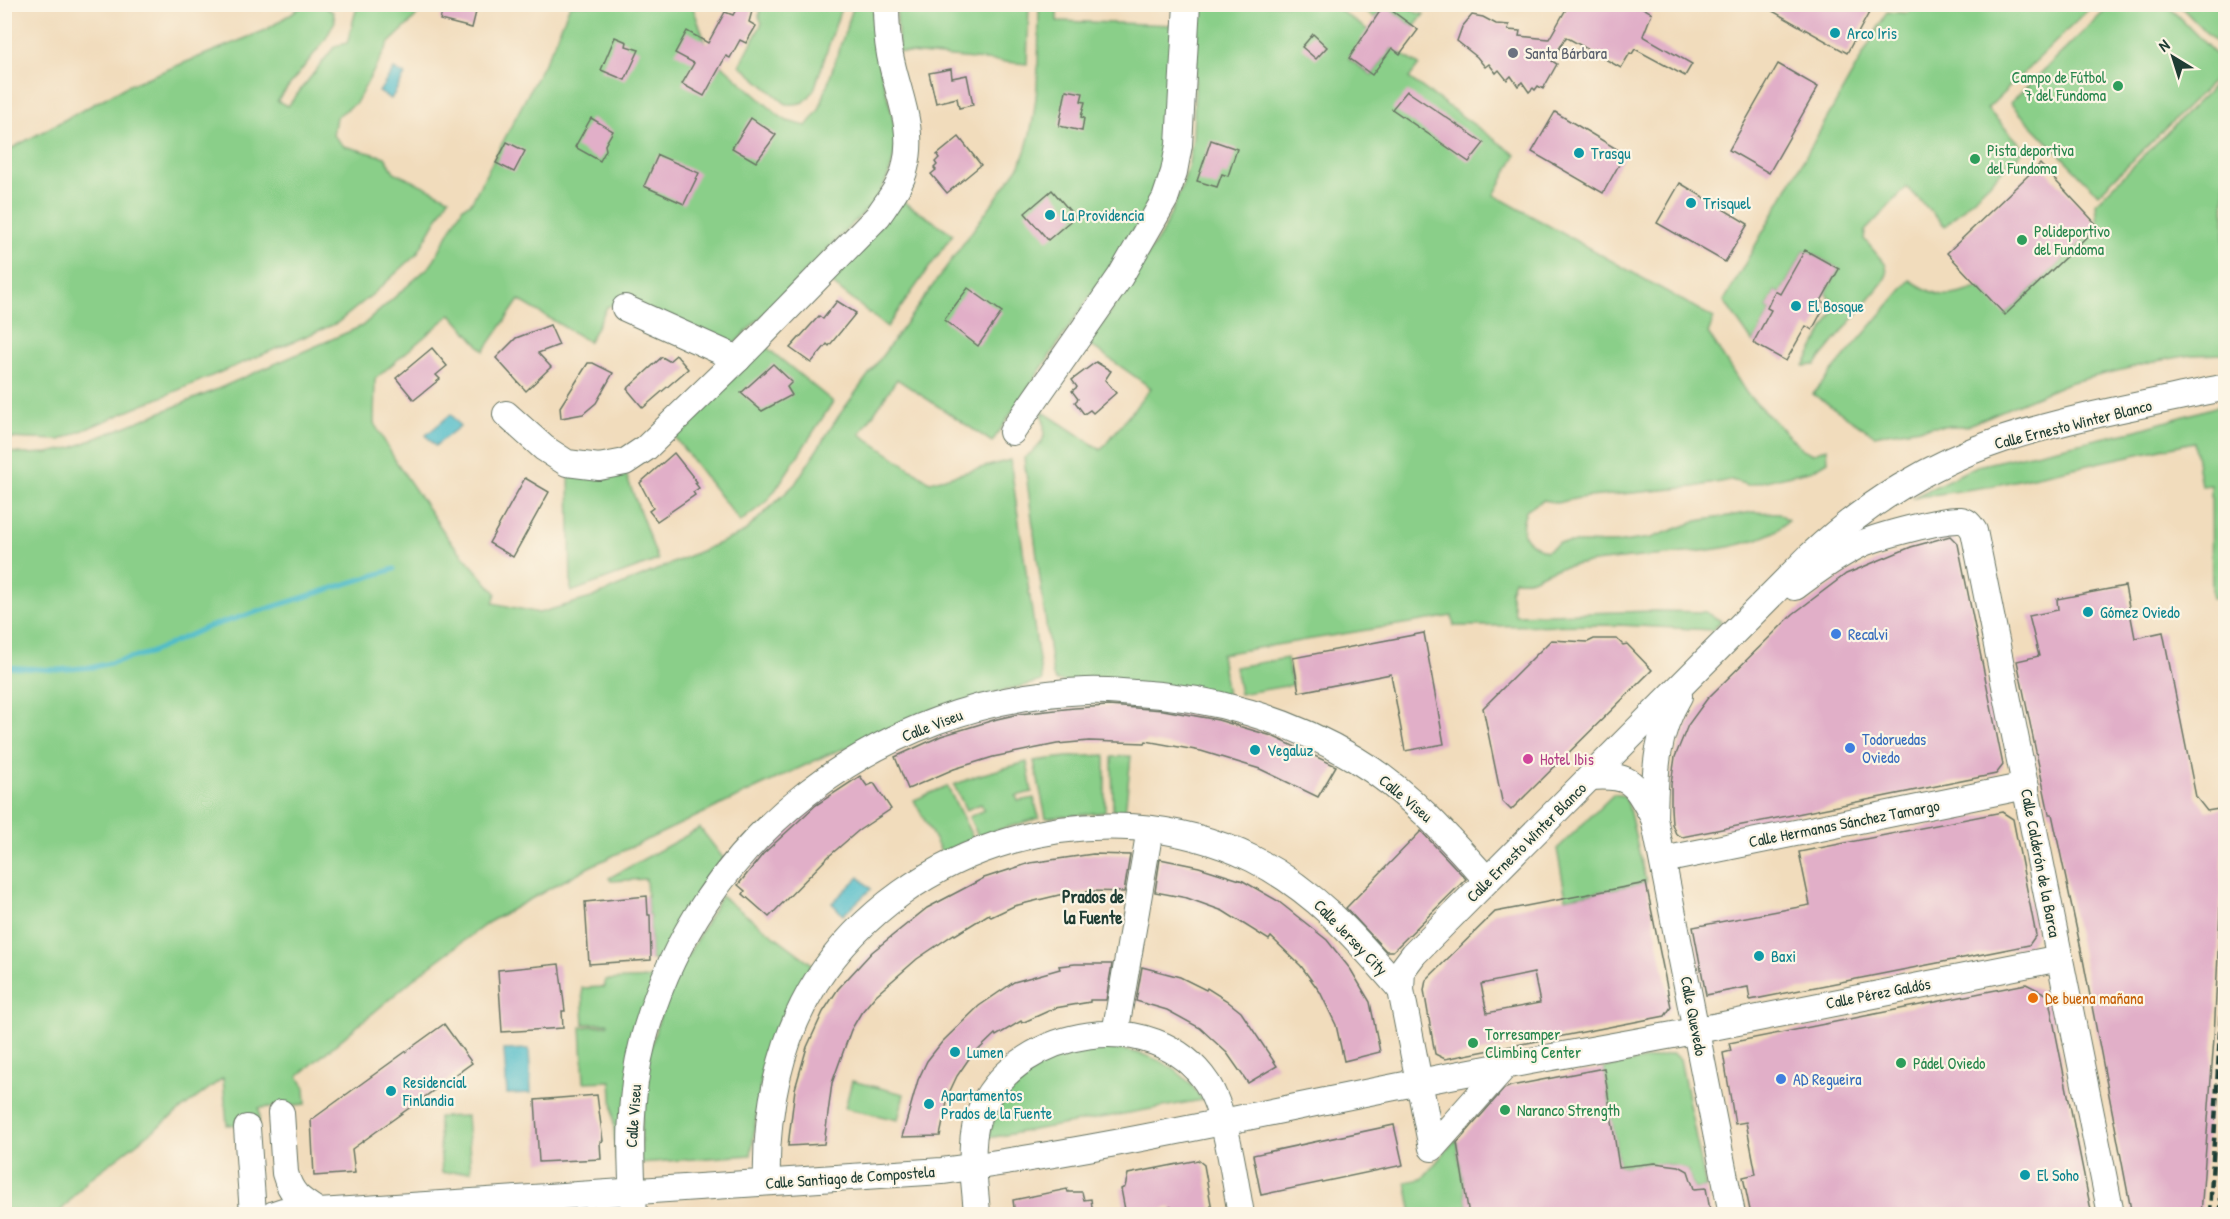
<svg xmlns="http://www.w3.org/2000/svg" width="2230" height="1219" viewBox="0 0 2230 1219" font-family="'Patrick Hand',sans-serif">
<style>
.green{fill:#8acf89;stroke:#54865e;stroke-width:1.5}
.water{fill:#4fbcc9;stroke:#377c7e;stroke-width:1.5}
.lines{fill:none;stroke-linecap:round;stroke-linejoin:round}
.stream{stroke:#4fbcc9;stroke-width:5}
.building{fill:#e1afc8;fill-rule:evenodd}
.minor-casing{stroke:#687564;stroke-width:28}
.minor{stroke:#fff;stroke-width:26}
.rail{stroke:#1f3d34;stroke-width:4.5;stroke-dasharray:9 4.5;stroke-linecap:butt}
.culture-dot{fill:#0f9aa8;stroke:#fcf5e5;stroke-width:2}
.worship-dot{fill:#6b7280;stroke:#fcf5e5;stroke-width:2}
.leisure-dot{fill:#2e9e5b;stroke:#fcf5e5;stroke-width:2}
.shop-dot{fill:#3f7fe0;stroke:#fcf5e5;stroke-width:2}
.hotel-dot{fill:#d1479c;stroke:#fcf5e5;stroke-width:2}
.food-dot{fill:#e8710a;stroke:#fcf5e5;stroke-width:2}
.labels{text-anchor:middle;stroke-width:4.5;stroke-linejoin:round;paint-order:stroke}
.culture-label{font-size:16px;fill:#0d838f;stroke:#fcf5e5;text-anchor:start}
.worship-label{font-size:16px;fill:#5b616d;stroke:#fcf5e5;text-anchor:start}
.leisure-label{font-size:16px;fill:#27864d;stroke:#fcf5e5;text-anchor:start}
.street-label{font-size:16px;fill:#1f3d34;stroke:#fcf5e5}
.shop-label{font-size:16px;fill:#366cbe;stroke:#fcf5e5;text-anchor:start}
.hotel-label{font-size:16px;fill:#b23c85;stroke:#fcf5e5;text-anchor:start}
.food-label{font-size:16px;fill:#c56008;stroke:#fcf5e5;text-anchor:start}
.neighbourhood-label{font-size:18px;font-weight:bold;fill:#1f3d34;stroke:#fcf5e5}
</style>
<rect width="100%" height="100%" fill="#fcf5e5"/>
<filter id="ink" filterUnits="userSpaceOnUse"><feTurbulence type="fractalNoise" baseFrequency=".0167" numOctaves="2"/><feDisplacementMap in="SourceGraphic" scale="12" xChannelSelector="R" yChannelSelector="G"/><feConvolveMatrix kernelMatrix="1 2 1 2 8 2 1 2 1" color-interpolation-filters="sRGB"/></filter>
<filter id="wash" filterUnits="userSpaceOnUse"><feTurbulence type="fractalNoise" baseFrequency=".008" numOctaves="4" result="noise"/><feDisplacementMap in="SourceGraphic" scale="24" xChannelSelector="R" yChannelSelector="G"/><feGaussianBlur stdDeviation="1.35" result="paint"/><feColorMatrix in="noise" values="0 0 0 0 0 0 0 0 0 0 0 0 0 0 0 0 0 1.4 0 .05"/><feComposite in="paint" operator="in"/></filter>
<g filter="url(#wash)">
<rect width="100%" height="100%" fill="#f1dcbc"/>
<g class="green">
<path d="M1341 4 1338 9 1369 31 1349 59 1372 75 1392 48 1419 65 1409 78 1516 155 1494 195 1714 318 1708 333 1747 394 1801 448 1812 454 1827 448 1828 461 1813 470 1748 485 1731 480 1694 487 1579 498 1557 503 1544 500 1527 509C1517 533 1523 542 1546 551L1559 543H1615L1651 538 1697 521 1753 512 1779 513 1788 520C1763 554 1654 554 1612 560 1592 562 1568 565 1549 571 1543 573 1538 577 1532 579 1527 581 1520 580 1514 580L1510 592 1515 615 1655 611 1706 612 1721 621 1713 630 1619 625 1454 626 1452 616 1221 654 1227 696 1056 681 1053 676 1024 458C1046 443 1047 438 1042 411L1101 450 1151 388 1089 344 1161 235 1181 190 1189 163 1193 137 1198 5Z"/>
<polygon points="1915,4 2093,5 1987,109 2025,149 1945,226 1907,187 1865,231 1864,239 1886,265 1887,274 1883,282 1815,365 1804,366 1837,305 1825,293 1839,269 1805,250 1780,294 1775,291 1767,308 1771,310 1753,343 1724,301 1887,12 1908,13"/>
<path d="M304 5H322L333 12 335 21 325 40 277 101 288 106 335 46 347 43C352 30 353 17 358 5H422L415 18 389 43 356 103 336 117 333 135 344 146 385 157 394 172 449 198 417 254 373 294 337 323 60 440 5 438V152L129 85 266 30Z"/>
<path d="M570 5H692L709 52 714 58 778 115 787 121 806 126 819 110 854 5H873C874 23 874 42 878 60 891 120 912 144 874 202L734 344 623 300 607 307 589 342 519 300 484 351 451 314 375 379 374 423 397 463 448 538 496 593 493 603 539 613 591 598 743 533 795 484 838 417 1020 165C1041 116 1038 57 1039 5H1057V21L1175 25 1169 137 1160 181 1137 226 992 442 897 379 860 434 930 482 1010 460 1042 681 934 709 876 737 829 754 589 867 489 922 423 971 298 1076 305 1088 306 1104 259 1108V1123L227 1125 223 1078 88 1180 58 1214H5V451L25 454 48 453 72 448 206 394 362 326 431 265 463 207 471 203 554 44Z"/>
<path d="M761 5H842L815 87C808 102 802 105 786 104L740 65 762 23 759 17Z"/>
<polygon points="896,5 1029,5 1027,64 899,52"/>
<polygon points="1356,5 1406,5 1417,13 1424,14 1414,27 1384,5 1375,18"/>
<polygon points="2111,5 2167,5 2225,64 2225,70 2098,194 2010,103"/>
<polygon points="2179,5 2225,5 2225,52"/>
<path d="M2225 75 2224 354 2191 355 2162 360 2068 383 1966 426H1934L1874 435 1813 394 1910 280C1938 298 1948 300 1979 287L2006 314 2098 226 2096 203Z"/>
<polygon points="902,201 953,234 887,327 830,282"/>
<polygon points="766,347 833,402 776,489 766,502 740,522 673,435"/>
<polygon points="2225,404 2225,596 2212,599 2211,485 2201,486 2194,442 1986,487 1912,498 1977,466 2137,430"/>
<polygon points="624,469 658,560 571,592 569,473"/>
<polygon points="1287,658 1292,685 1240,694 1235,667"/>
<polygon points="1105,755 1105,812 1046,818 1034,761 1067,757"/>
<polygon points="1131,756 1125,813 1113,810 1112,757"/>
<polygon points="1027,762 1032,792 1016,796 1018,801 1034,798 1039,818 978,836 969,817 984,810 981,804 966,810 954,785 976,776"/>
<polygon points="947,786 973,838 942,853 914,800"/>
<polygon points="1614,794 1624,796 1628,804 1646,883 1566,898 1557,849"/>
<polygon points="700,828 724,859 662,961 651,960 650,915 648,915 646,879 611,881 609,878"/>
<path d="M721 896 812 964 778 1025 763 1067 751 1155 640 1163C642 1121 642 1077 654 1036 668 985 696 941 721 896Z"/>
<polygon points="655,978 621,1161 616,1161 611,1081 584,1082 581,1027 607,1025 608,1023 584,1024 582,988 605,987 605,980"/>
<path d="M1088 1048C1134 1047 1177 1058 1202 1100L988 1138C1002 1085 1036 1060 1088 1048Z"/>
<path d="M1672 1054 1675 1055 1680 1059 1706 1188 1694 1189 1688 1171C1668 1159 1642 1165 1619 1167L1604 1068Z"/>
<polygon points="852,1081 904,1094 898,1120 845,1108"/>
<polygon points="467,1116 471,1171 442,1173 438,1117"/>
<polygon points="1456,1139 1469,1214 1412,1214 1406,1182 1422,1179"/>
</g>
<g class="water">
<polygon points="394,69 405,75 391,99 379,92"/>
<polygon points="451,414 460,426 435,446 426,435"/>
<polygon points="859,877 871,889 843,915 832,903"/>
<polygon points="529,1049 531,1093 507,1094 504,1050"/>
</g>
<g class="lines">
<polyline class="stream" points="4,667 57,670 94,667 150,653 205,628 394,569"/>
</g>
<g id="blocks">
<g class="building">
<polygon points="444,4 478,4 472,28 440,20"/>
<polygon points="739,4 754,4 749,22 756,26 746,43 740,40 730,58 726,56 704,96 682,84 694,63 675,53 687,31 708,43 725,12 733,15"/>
<polygon points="1569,4 1636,4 1652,13 1643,36 1692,64 1685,76 1635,49 1632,54 1630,53 1621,68 1566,37 1552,61 1557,64 1543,89 1538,86 1535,90 1533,88 1529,92 1522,82 1518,86 1511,76 1507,80 1499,70 1496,73 1489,64 1485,67 1477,57 1457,41 1462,27 1472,15 1483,17 1496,24 1509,25 1508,30 1520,31 1519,36 1549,39"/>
<polygon points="1760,4 1863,4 1871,9 1847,53"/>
<polygon points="1384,5 1418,30 1400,54 1392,48 1372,75 1349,58"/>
<polygon points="1313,34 1327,47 1316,59 1302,47"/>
<polygon points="615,37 627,42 626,46 639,50 625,80 601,70"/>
<polygon points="1778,64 1818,87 1769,173 1729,150"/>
<polygon points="951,69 952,78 967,75 973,105 959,108 957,98 936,103 929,73"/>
<polygon points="1066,90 1083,93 1081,101 1085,102 1081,117 1084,118 1082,131 1059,126"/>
<polygon points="1407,91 1484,143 1469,162 1392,109"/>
<polygon points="1555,112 1625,154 1603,193 1532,152"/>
<polygon points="591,118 613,131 605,145 606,150 600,161 575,147"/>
<polygon points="751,118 776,135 756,162 732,148"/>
<polygon points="959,137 981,165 947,193 931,174 936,170 934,168 937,165 935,162 939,158 937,155"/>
<polygon points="1211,140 1237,149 1228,176 1222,174 1217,187 1197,181"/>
<polygon points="507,142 525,151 514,172 496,163"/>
<polygon points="658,155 699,173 684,204 644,186"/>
<polygon points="2040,164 2098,226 2005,315 1947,253"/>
<polygon points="1680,183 1748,224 1725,262 1657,223"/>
<polygon points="1052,190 1075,217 1048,240 1025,213"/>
<polygon points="1805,250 1839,269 1821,301 1826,304 1812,330 1806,326 1786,361 1753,343 1771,310 1767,308 1775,291 1780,294"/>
<polygon points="968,288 1002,312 978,346 944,320"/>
<polygon points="837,301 856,313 829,346 827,344 811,363 790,348 819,316 823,319"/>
<polygon points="550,325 559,345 538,353 551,367 526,391 496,358 516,338"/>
<polygon points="432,348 447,366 436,375 440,379 414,400 396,378"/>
<polygon points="676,355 688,369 643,408 627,389 662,357 669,361"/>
<polygon points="1096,362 1111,371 1105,380 1116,393 1093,413 1090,410 1084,414 1075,402 1078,399 1072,391 1077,387 1072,380"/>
<polygon points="588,363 593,363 613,373 596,403 583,414 561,418 560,407"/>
<polygon points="773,364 792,382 787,387 792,395 762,411 741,393"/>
<polygon points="674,453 697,482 695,483 699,488 693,492 695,495 657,521 649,511 653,508 640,483"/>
<polygon points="525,478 549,492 513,557 489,543"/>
<polygon points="1950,536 1958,544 2003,765 1996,774 1682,837 1676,834 1672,824 1671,808 1671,784 1675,757 1688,725 1707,699 1793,614 1846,574 1911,547"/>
<polygon points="2125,586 2135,638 2163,632 2196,797 2207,811 2225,808 2214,1038 2201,1215 2132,1215 2082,954 2052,814 2049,814 2017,661 2039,656 2029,616 2058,610 2057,599"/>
<polygon points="1424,633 1444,744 1405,751 1391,674 1299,692 1293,658"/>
<polygon points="1594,639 1617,639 1623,645 1627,644 1652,670 1511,810 1502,801 1483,708 1551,640 1588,642"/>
<polygon points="1108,706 1163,710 1218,720 1272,736 1336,766 1318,797 1260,769 1201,751 1146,741 1145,743 1089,741 1057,744 993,757 954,769 908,789 895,757 941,736 997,719 1019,714 1074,708"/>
<polygon points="860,776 867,786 874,783 891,809 858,831 829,856 769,917 743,894 745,891 738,885 763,854 816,805"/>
<polygon points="2002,812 2013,819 2036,935 2029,945 1750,1000 1748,987 1706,995 1693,927 1810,905 1799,852"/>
<polygon points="1421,831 1466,879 1393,951 1386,951 1346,908"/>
<polygon points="1093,854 1130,855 1124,892 1093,891 1059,895 1014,906 991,917 989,914 955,935 954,934 917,959 876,995 861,1013 851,1030 832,1083 824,1144 788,1146 795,1089 807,1047 823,1012 838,989 872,952 927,908 984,878 1030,863"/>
<polygon points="1160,859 1199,867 1243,881 1278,901 1327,940 1351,970 1370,1002 1380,1052 1344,1061 1336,1025 1320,992 1301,966 1271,937 1269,940 1223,911 1187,898 1155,892"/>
<path d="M1646 883 1671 1007 1665 1016 1445 1059 1435 1054 1424 990 1426 980 1495 912ZM1534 973 1540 1003 1487 1013 1481 984Z"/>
<polygon points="647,896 648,915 650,915 651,960 589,964 585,902"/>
<polygon points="559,964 565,1011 562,1011 563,1028 502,1032 498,970"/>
<polygon points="1075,964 1112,964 1106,1000 1090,1000 1090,1002 1055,1008 1022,1023 1021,1021 996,1036 995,1034 968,1060 957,1076 949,1093 940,1136 902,1137 918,1080 927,1061 942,1042 979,1006 1014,982 1060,969 1059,966"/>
<polygon points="1142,967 1180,977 1206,990 1207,988 1226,1000 1241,1012 1277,1066 1248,1083 1227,1053 1200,1028 1167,1010 1136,1001"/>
<polygon points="2026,984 2048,995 2092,1215 1751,1215 1743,1177 1756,1174 1746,1122 1735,1124 1723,1053 1731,1051 1729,1043"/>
<polygon points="444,1024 472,1063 352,1149 355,1173 314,1176 311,1120"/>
<polygon points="1604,1068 1619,1167 1655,1163 1679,1166 1688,1171 1694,1189 1706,1188 1711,1215 1469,1215 1457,1143 1504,1089 1511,1086"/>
<polygon points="597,1095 603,1141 600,1142 601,1159 539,1162 535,1100"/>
<polygon points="1394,1125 1403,1165 1261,1195 1253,1155"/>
<polygon points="1198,1160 1204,1165 1213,1215 1172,1215 1171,1207 1142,1215 1126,1215 1121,1189 1125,1187 1128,1174"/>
<polygon points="1067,1189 1068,1192 1082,1192 1084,1200 1091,1199 1093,1215 1015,1215 1013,1200"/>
</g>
</g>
</g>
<g filter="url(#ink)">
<use href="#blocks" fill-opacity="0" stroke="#687564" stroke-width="1.5"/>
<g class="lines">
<g class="minor-casing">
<g id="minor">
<polyline points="625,308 738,359"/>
<path d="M506 414 544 448 567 463 599 467 625 462 646 448 738 359 878 216C888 201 901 185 905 168 916 128 897 93 890 55 887 38 886 21 886 4"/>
<polyline points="1012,432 1120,277 1165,199 1174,172 1179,145 1187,4"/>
<path d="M1795 587C1816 571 1838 555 1861 544 1879 536 1942 519 1960 520 1968 521 1970 525 1974 531L2111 1214"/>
<path d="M1679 696C1655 736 1655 773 1654 818L1732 1214"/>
<path d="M1590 777C1633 774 1634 783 1654 818"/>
<polyline points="1663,860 2026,786"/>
<polyline points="1115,1034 1150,829"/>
<path d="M1505 1066 1432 1148 1401 990 1402 970 1414 954 1810 556C1865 504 1932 463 2004 439 2076 416 2152 403 2226 387"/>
<path d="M281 1113 285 1173C291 1195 300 1200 319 1212"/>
<polyline points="247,1128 253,1214"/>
<path d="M767 1182C765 1114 779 1041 816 982 906 842 1102 785 1253 859 1316 891 1356 938 1401 990"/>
<path d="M274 1214 283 1211 319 1212 942 1171C1102 1150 1261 1113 1420 1082 1504 1065 1588 1051 1673 1035 1802 1010 1931 983 2060 958"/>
<path d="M634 1214C630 1156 628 1098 643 1041 696 839 879 699 1086 691 1103 690 1120 692 1136 693 1212 697 1289 719 1355 759 1407 790 1447 835 1487 880"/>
<path d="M977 1214C975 1180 966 1139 982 1107 1021 1027 1154 1004 1207 1083 1227 1115 1234 1177 1241 1214"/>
</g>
</g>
<use href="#minor" class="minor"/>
<g class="rail">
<polyline points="2210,1214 2226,923"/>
<polyline points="2220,1214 2226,1109"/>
</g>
</g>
</g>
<g class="culture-dot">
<circle cx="1835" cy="33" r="6"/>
<circle cx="1579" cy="153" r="6"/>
<circle cx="1691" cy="203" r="6"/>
<circle cx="1050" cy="215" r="6"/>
<circle cx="1796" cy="306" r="6"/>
<circle cx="2088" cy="612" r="6"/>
<circle cx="1255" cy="750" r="6"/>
<circle cx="1759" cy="956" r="6"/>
<circle cx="955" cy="1052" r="6"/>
<circle cx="391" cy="1091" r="6"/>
<circle cx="929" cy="1104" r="6"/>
<circle cx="2025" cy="1175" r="6"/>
</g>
<circle class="worship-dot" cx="1513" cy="53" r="6"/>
<g class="leisure-dot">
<circle cx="2118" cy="86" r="6"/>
<circle cx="1975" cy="159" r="6"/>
<circle cx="2022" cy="240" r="6"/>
<circle cx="1473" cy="1043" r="6"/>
<circle cx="1901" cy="1063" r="6"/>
<circle cx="1505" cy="1110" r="6"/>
</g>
<g class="shop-dot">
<circle cx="1836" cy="634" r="6"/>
<circle cx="1850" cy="748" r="6"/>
<circle cx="1781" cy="1079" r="6"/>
</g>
<circle class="hotel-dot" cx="1528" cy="759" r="6"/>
<circle class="food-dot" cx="2033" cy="998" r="6"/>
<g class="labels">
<g class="culture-label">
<text x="1847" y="39">Arco Iris</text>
<text x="1591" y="159">Trasgu</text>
<text x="1703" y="209">Trisquel</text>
<text x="1062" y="221">La Providencia</text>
<text x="1808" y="312">El Bosque</text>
<text x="2100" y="618">Gómez Oviedo</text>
<text x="1267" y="756">Vegaluz</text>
<text x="1771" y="962">Baxi</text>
<text x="967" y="1058">Lumen</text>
<text x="403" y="1088">Residencial<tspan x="403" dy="18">Finlandia</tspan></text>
<text x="941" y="1101">Apartamentos<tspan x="941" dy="18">Prados de la Fuente</tspan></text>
<text x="2037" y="1181">El Soho</text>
</g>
<g class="worship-label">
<text x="1525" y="59">Santa Bárbara</text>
</g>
<g class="leisure-label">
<text x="2106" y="83" text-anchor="end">Campo de Fútbol<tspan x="2106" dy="18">7 del Fundoma</tspan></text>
<text x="1987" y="156">Pista deportiva<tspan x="1987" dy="18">del Fundoma</tspan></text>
<text x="2034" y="237">Polideportivo<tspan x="2034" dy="18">del Fundoma</tspan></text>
<text x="1485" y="1040">Torresamper<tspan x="1485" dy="18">Climbing Center</tspan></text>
<text x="1913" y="1069">Pádel Oviedo</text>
<text x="1517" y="1116">Naranco Strength</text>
</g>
<g class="street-label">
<text transform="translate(2073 424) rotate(-14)" y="6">Calle Ernesto Winter Blanco</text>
<text transform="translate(932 725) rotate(-21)" y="6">Calle Viseu</text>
<text transform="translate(1406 798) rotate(40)" y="6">Calle Viseu</text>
<text transform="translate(1844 823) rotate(-11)" y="6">Calle Hermanas Sánchez Tamargo</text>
<text transform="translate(1526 842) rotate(-45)" y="6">Calle Ernesto Winter Blanco</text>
<text transform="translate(2041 863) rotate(79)" y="6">Calle Calderón de la Barca</text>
<text transform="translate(1351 937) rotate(46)" y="6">Calle Jersey City</text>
<text transform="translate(1878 993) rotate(-11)" y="6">Calle Pérez Galdós</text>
<text transform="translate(1694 1016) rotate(79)" y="6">Calle Quevedo</text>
<text transform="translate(633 1116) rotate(-86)" y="6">Calle Viseu</text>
<text transform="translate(850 1177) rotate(-4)" y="6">Calle Santiago de Compostela</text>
</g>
<g class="shop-label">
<text x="1848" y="640">Recalvi</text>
<text x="1862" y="745">Todoruedas<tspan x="1862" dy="18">Oviedo</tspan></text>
<text x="1793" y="1085">AD Regueira</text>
</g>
<g class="hotel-label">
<text x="1540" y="765">Hotel Ibis</text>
</g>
<g class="food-label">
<text x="2045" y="1004">De buena mañana</text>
</g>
<g class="neighbourhood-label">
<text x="1093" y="903">Prados de<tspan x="1093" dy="21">la Fuente</tspan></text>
</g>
</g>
<rect width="2230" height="1219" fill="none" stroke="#fcf5e5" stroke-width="24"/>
<g transform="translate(2173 57) rotate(322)" stroke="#fcf5e5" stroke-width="4.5" paint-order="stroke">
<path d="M0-4.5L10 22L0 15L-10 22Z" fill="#1f3d34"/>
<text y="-9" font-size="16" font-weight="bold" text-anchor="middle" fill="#1f3d34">N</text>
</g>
</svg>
